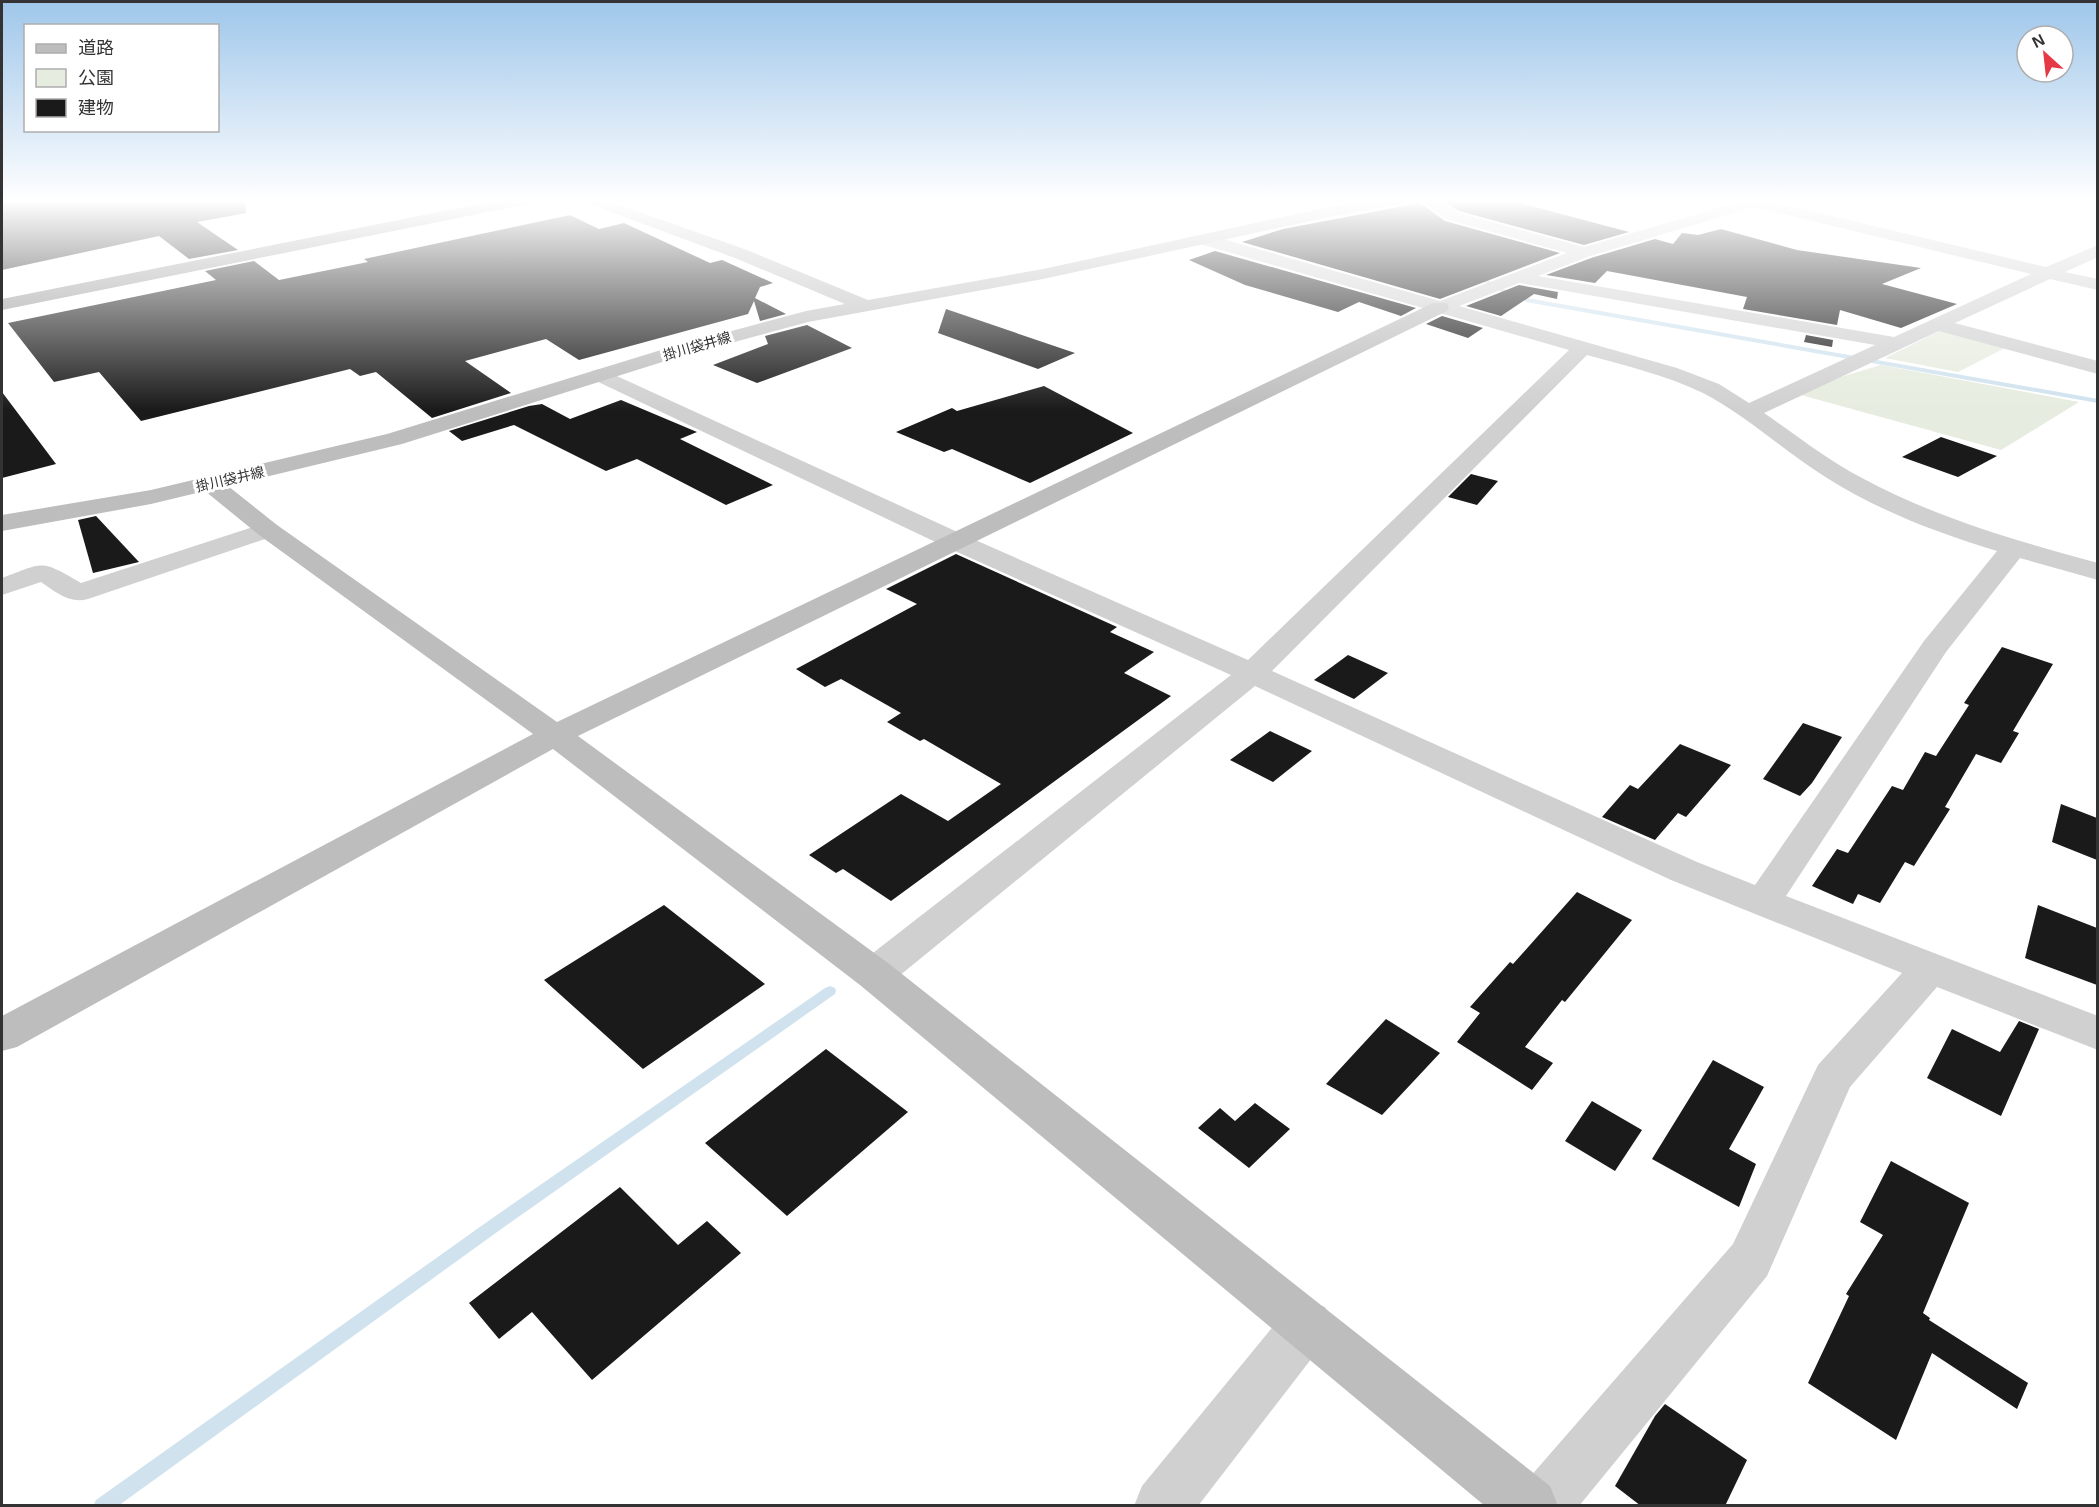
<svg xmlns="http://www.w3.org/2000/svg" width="2099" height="1507" viewBox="0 0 2099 1507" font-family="Arial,'Noto Sans JP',sans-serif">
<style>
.green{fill:#e6ecdf}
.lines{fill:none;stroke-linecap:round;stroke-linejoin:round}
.stream{fill:#cfe2ee;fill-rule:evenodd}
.building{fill:#1a1a1a}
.street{fill:#d0d0d0;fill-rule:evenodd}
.secondary{fill:#bdbdbd;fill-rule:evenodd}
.highway{fill:#9a9a9a;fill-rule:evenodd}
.labels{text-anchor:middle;stroke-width:6;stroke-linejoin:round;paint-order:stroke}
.far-street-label{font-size:14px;fill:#333;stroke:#fff}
</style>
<rect width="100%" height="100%" fill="#fff"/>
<g class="green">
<polygon points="1944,329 2009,346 1958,372 1885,358"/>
<polygon points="1881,365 2079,402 2001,450 1790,392"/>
</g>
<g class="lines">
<g class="stream">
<polygon points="1473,274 1477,274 1504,289 1527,298 2098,399 2098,403 1526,302 1500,291 1473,276"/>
<polygon points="830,986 835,988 836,991 835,994 504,1227 118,1506 93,1506 96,1500 494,1217 825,988"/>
</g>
</g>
<g class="building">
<polygon points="2,199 245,199 246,213 197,222 238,250 189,259 159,236 2,270"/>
<polygon points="1440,199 1505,199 1629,232 1584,245 1459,211"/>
<polygon points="1420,203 1445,221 1560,253 1440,299 1242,242 1283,229"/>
<polygon points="570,215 599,229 624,223 710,263 722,260 773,283 760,287 755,298 786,314 760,321 754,301 748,314 579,360 546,339 465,361 511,393 432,418 376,372 360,376 350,369 141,421 99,372 54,382 8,323 216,280 205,271 254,261 279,280 368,262 364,259"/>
<polygon points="1721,229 1797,250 1921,268 1882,284 1957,304 1901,328 1840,310 1837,325 1743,309 1747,297 1607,271 1595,283 1546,275 1591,258 1655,239 1673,244 1682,233 1698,235"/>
<polygon points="1215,251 1416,308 1401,316 1359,302 1338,312 1245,285 1189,260"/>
<polygon points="1519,285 1558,292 1557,299 1534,294 1501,316 1466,306"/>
<polygon points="946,309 1075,353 1038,369 938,333"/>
<polygon points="1442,316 1483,328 1468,338 1426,324"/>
<polygon points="807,325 852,348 757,383 713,365 768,344 765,336"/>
<polygon points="1806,335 1833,340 1832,347 1804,342"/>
<polygon points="1044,386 1133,433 1030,483 952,449 944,452 896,432 952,408 957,411"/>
<polygon points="2,392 56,464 2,478"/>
<polygon points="621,400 697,432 680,439 773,485 726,505 637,459 606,471 514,425 462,441 449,431 529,406 542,404 570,419"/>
<polygon points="1941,437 1997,456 1958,477 1902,457"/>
<polygon points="1471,474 1498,481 1477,505 1448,497"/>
<polygon points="96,516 139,562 93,573 78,520"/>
<polygon points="956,554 1117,627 1110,632 1154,652 1124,673 1171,696 891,901 843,869 836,873 809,855 901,794 948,821 1001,784 924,739 920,741 887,722 901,713 841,679 825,687 796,669 917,604 886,589"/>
<polygon points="2002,647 2053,664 2013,731 2019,733 2001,763 1976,754 1945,807 1950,809 1914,866 1905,862 1880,903 1858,894 1853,904 1812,886 1837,849 1848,853 1892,786 1903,790 1925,752 1936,756 1969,705 1964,703"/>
<polygon points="1348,655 1388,673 1354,699 1314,680"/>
<polygon points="1803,723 1842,737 1812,783 1800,796 1763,779"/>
<polygon points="1270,731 1312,751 1273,782 1230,760"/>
<polygon points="1680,744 1731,765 1686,817 1678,813 1655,840 1602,817 1630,785 1638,789"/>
<polygon points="2061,804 2097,818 2097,860 2052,842"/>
<polygon points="1577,892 1632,920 1565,1002 1562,1000 1525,1047 1553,1063 1532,1090 1457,1042 1480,1013 1470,1007 1510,962 1513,964"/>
<polygon points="664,905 765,984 643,1069 544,980"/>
<polygon points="2038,905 2097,928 2097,985 2025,958"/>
<polygon points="1386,1019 1440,1053 1382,1115 1326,1084"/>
<polygon points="2019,1021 2039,1029 2001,1116 1927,1078 1952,1029 2000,1052"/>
<polygon points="826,1049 908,1112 787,1216 705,1143"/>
<polygon points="1713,1060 1764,1087 1729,1149 1756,1164 1739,1207 1652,1159"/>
<polygon points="1592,1101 1642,1130 1615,1171 1565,1141"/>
<polygon points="1255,1103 1290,1129 1249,1168 1198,1128 1220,1108 1235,1121"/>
<polygon points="1891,1161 1969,1203 1923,1313 1930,1318 1929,1320 2028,1383 2017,1409 1932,1353 1896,1440 1808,1383 1849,1296 1846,1294 1883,1235 1860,1222"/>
<polygon points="620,1187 678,1245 707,1221 741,1253 592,1380 532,1312 499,1339 469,1303"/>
<polygon points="1665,1404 1747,1460 1725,1506 1641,1506 1615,1486 1655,1416"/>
</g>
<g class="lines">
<g class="street">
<path d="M1418 199H1436L1458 213 1584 247 1736 203 1732 199H1769V201L2046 267 2098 245V257L2065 272 2098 279V290L2050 279 1955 323 2098 361V374L1939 331 1764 413C1796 435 1827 460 1862 478 1936 518 2017 541 2098 563V580L2020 558 1946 652 1786 896 2098 1016V1050L1937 987 1850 1087 1767 1276 1579 1506H1514L1522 1486 1733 1244 1818 1065 1902 973 1671 880 1255 686 888 985 874 989 860 985 854 974 860 963 1231 675 946 547 592 379 589 375 592 371 599 369 606 371 964 535 1248 660 1569 350 1200 244 1198 240 1206 235 1212 236 1440 301 1567 253 1446 219ZM1754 207 2031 274 1894 337 1538 276 1590 256ZM1519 283H1520L1875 345 1749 403 1719 384 1677 368 1459 306ZM1587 355C1626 366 1666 375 1703 393 1747 416 1784 451 1827 478 1879 511 1938 533 1997 551L1924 641 1755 885 1697 862 1272 671Z"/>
<polygon points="2084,199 2098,199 2098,207"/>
<path d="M268 522 277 525 281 530 277 535 88 599C69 604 56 592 41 582L2 595V578C45 562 40 559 81 583Z"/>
<polygon points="1307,1300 1325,1307 1333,1324 1325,1341 1198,1506 1134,1506 1142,1486 1289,1307"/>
</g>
<polygon class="secondary" points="581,199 603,199 747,250 868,300 1043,269 1329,207 1376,199 1409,199 1401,204 1329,217 1043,279 808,322 675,358 402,444 228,486 277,525 557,722 1433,303 1447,303 1449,307 1447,311 578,736 888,963 1550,1486 1558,1506 1485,1506 860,985 553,749 17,1047 2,1051 2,1016 533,734 259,535 205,491 151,504 2,531 2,515 151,490 387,434 661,350 806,311 845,304 735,258 584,202"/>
<polygon class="highway" points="504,199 535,199 527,204 2,310 2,299"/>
</g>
<linearGradient id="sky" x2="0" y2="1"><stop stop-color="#9ec6ea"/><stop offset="0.49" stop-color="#fff"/><stop offset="1" stop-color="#fff" stop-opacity="0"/></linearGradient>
<rect width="2099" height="410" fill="url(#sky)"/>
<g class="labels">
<g class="far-street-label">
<text transform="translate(697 346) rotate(-16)" y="5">掛川袋井線</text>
<text transform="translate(230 479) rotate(-13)" y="5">掛川袋井線</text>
</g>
</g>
<rect width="2099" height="1507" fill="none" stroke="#333333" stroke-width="6"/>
<rect x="24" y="24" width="195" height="108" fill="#ffffff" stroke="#adadad" stroke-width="1.5"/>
<rect x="36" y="44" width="30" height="9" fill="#bdbdbd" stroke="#adadad" stroke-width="1.5"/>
<text x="78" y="54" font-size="18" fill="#333333">道路</text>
<rect x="36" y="69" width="30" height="18" fill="#e6ecdf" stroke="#adadad" stroke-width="1.5"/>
<text x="78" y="84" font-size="18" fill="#333333">公園</text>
<rect x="36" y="99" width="30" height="18" fill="#1a1a1a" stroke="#adadad" stroke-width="1.5"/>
<text x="78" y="114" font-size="18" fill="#333333">建物</text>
<g transform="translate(2045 54) rotate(333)"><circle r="28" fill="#ffffff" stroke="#adadad" stroke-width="1.5"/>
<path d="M0-4.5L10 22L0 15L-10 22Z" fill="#e63946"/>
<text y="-9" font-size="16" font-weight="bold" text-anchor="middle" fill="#333333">N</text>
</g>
</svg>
